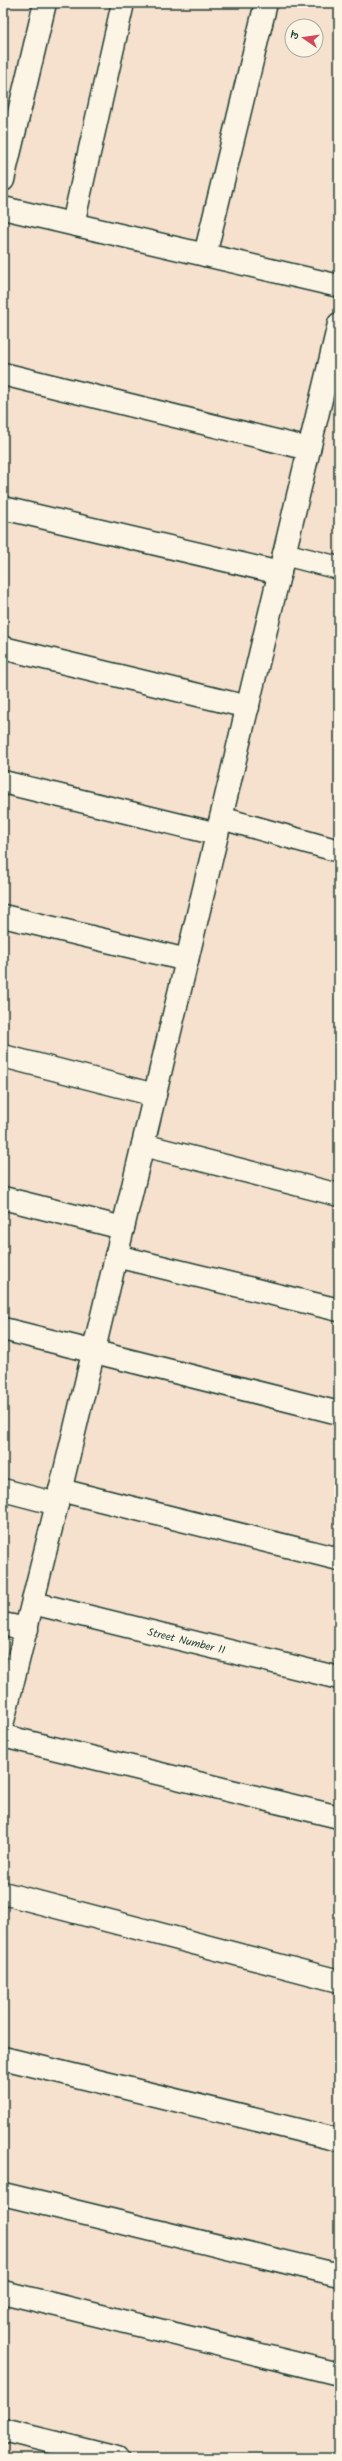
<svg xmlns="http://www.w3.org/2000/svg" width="342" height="2461" viewBox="0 0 342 2461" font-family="Kalam,'Playpen Sans Deva',sans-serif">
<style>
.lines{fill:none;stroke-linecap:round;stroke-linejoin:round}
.minor-casing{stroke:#1f3d34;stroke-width:25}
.minor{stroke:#fcf5e5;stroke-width:22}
.labels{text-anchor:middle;stroke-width:4;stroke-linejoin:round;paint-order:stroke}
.street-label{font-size:11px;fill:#1f3d34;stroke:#fcf5e5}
</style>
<rect width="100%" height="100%" fill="#f5e1cd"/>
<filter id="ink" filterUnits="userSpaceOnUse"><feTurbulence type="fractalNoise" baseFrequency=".025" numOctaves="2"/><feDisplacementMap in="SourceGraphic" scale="8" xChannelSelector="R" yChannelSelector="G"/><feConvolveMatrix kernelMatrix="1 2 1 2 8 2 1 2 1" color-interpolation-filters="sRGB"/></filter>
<g filter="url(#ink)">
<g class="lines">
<g class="minor-casing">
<g id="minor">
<polyline points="3,180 45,3"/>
<polyline points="3,208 339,286"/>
<polyline points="73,224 123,3"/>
<polyline points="205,255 266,3"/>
<polyline points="3,374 309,449"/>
<polyline points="3,508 280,573"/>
<polyline points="284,554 339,568"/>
<polyline points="3,648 248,707"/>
<polyline points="3,782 217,834"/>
<polyline points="221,818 339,851"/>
<polyline points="3,916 187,960"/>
<polyline points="3,1056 155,1095"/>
<polyline points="143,1145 339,1195"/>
<polyline points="3,1198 123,1228"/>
<polyline points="116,1256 339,1310"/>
<polyline points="3,1329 339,1413"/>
<polyline points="3,1490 57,1504"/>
<polyline points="60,1490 339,1559"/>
<path id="s1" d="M33 1603 339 1678"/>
<polyline points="3,1624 27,1629"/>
<polyline points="3,1721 57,1504 339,324"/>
<polyline points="3,1736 339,1817"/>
<polyline points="3,1893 339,1981"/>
<polyline points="3,2058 339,2140"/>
<polyline points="3,2194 339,2275"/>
<polyline points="3,2292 339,2374"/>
<polyline points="3,2430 117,2458"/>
</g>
</g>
<use href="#minor" class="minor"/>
</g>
</g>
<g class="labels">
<g class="street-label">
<text dy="4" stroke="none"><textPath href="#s1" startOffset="158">Street Number 11</textPath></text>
</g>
</g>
<rect width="342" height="2461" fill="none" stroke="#fcf5e5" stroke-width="16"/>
<rect x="8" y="8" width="326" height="2445" fill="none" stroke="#1f3d34" stroke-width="1.5" filter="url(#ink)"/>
<g transform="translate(304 38) rotate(283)"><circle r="19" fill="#fcf5e5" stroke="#a4ab9e"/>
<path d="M0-3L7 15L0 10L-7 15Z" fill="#d1495b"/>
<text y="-6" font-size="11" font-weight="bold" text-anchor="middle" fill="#1f3d34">उ</text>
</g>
</svg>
